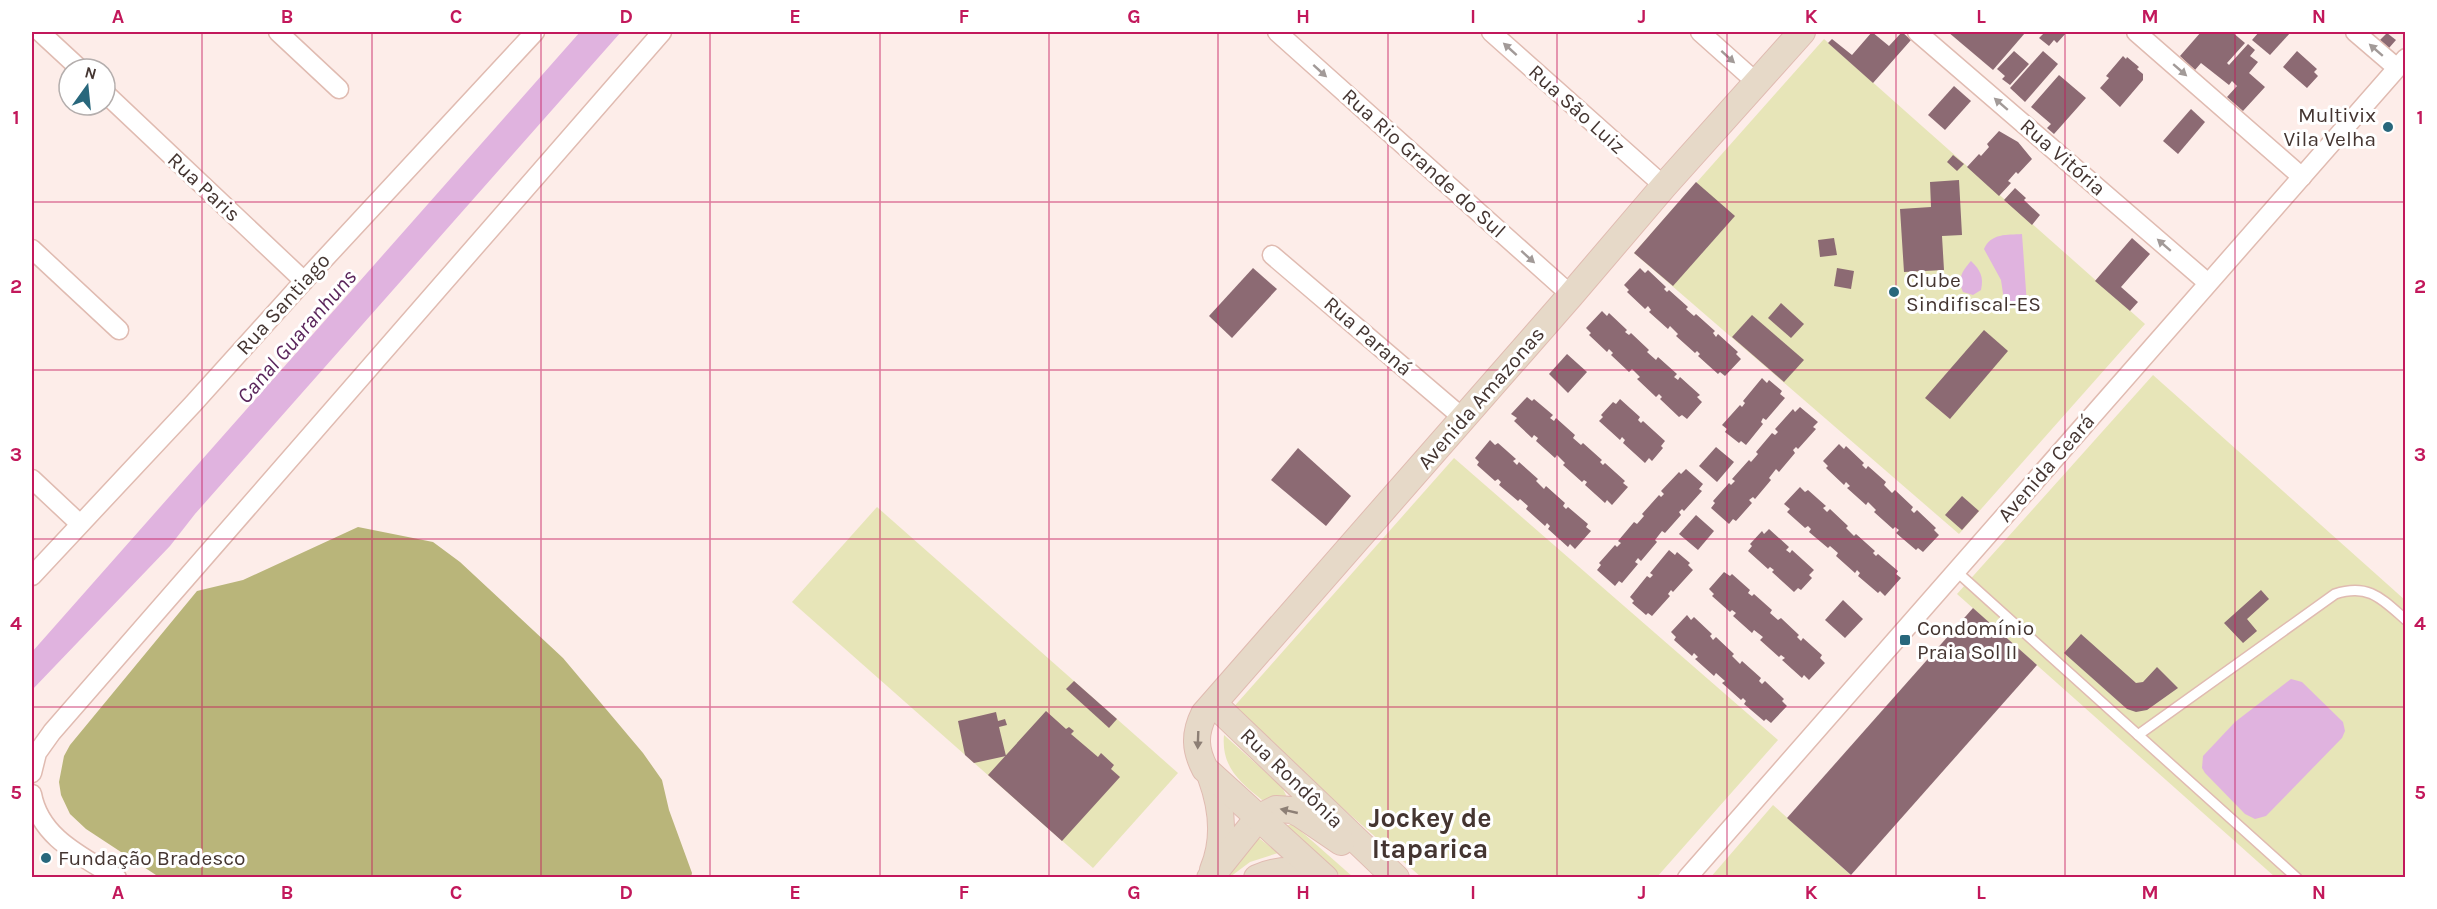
<svg xmlns="http://www.w3.org/2000/svg" width="2437" height="909" viewBox="0 0 2437 909" font-family="Karla,sans-serif">
<style>
.green{fill:#e7e5b8}
.forest{fill:#b9b57a}
.water{fill:#e0b3df}
.building{fill:#8c6a73}
.lines{fill:none;stroke-linecap:round;stroke-linejoin:round}
.lane-casing{stroke:#e0bbb1;stroke-width:12}
.street-casing{stroke:#e0bbb1;stroke-width:21}
.secondary-casing{stroke:#e0bbb1;stroke-width:28}
.lane{stroke:#fff;stroke-width:9}
.street{stroke:#fff;stroke-width:18}
.secondary{stroke:#e6d9c8;stroke-width:26}
.oneway{fill:#a29a98}
.oneway2{fill:#8d7f75}
.grid{fill:none;stroke:#c2185b;stroke-width:1.5;stroke-opacity:0.55}
.poi-dot{fill:#28677c;stroke:#fff;stroke-width:2}
.labels{text-anchor:middle;stroke-width:6;stroke-linejoin:round;paint-order:stroke}
.street-label{font-size:21px;fill:#443531;stroke:#fff}
.poi-label{font-size:21px;fill:#443531;stroke:#fff;text-anchor:start}
.water-label{font-size:22px;font-style:italic;fill:#5b265c;stroke:#fff}
.district-label{font-size:27px;font-weight:bold;fill:#443531;stroke:#fff}
.neatline{fill:none;stroke:#c2185b;stroke-width:2}
.grid-label{font-size:20px;text-anchor:middle;font-weight:bold;fill:#c2185b}
</style>
<rect width="100%" height="100%" fill="#fdede9"/>
<g class="green">
<polygon points="1824,39 2145,324 1959,534 1634,253"/>
<polygon points="2153,375 2405,600 2405,877 2275,877 1957,594"/>
<polygon points="1454,458 1778,740 1657,877 1421,877 1231,710"/>
<polygon points="877,507 1178,773 1093,868 792,602"/>
<path d="M1224 735 1282 787 1287 797 1262 800C1240 782 1221 767 1224 735Z"/>
<polygon points="1773,805 1853,877 1710,878"/>
<polygon points="1282,825 1294,825 1353,877 1342,877"/>
<polygon points="1255,835 1278,853 1250,862 1230,877 1222,878"/>
</g>
<polygon class="forest" points="358,527 433,542 460,562 563,658 643,753 662,780 669,810 692,873 691,877 159,877 86,829 70,814 61,795 59,782 64,756 70,745 197,591 243,580"/>
<g class="water">
<polygon points="580,32 621,32 195,514 170,546 32,690 32,652"/>
<path d="M2022 234 2027 305 2005 307 2001 280 1984 249C1991 233 2007 235 2022 234Z"/>
<path d="M1971 261C1980 270 1984 276 1981 290L1973 295 1963 292C1957 279 1962 271 1971 261Z"/>
<polygon points="2291,679 2302,682 2343,722 2345,731 2342,738 2266,816 2255,819 2245,814 2205,773 2202,768 2203,756 2235,722"/>
</g>
<g class="building">
<polygon points="1872,32 1889,46 1902,32 1911,40 1873,83 1828,43 1832,39 1852,55"/>
<polygon points="1948,32 2023,32 2025,33 1993,70"/>
<polygon points="2045,32 2067,32 2057,43 2054,40 2049,46 2039,38"/>
<polygon points="2201,32 2232,32 2245,43 2227,63 2229,65 2248,44 2255,50 2250,56 2258,62 2249,73 2265,87 2243,111 2227,97 2237,86 2232,81 2229,85 2201,63 2195,70 2180,56"/>
<polygon points="2259,32 2291,32 2270,55 2252,40"/>
<polygon points="2387,33 2396,40 2389,48 2380,40"/>
<polygon points="2014,51 2029,64 2010,85 2002,79 2005,76 1997,69"/>
<polygon points="2043,51 2058,64 2025,102 2010,88"/>
<polygon points="2297,51 2317,69 2314,72 2318,76 2307,88 2283,67"/>
<polygon points="2123,56 2126,59 2127,57 2139,67 2137,69 2143,74 2143,80 2120,107 2100,88 2109,78 2106,76"/>
<polygon points="2059,75 2086,98 2054,134 2047,128 2051,124 2031,107"/>
<polygon points="1954,86 1971,101 1945,130 1928,115"/>
<polygon points="2191,109 2205,122 2178,154 2163,141"/>
<polygon points="1999,131 2018,142 2032,159 2018,174 2016,172 2008,181 2011,183 1999,196 1967,167 1979,154 1981,156 1989,147 1987,144"/>
<polygon points="1953,155 1964,164 1957,171 1947,162"/>
<polygon points="1959,180 1962,235 1942,236 1944,270 1904,272 1900,209 1931,207 1930,182"/>
<polygon points="1696,182 1735,216 1673,286 1634,253"/>
<polygon points="2015,188 2026,198 2024,200 2040,215 2032,225 2004,200"/>
<polygon points="1834,238 1837,255 1820,257 1818,240"/>
<polygon points="2132,238 2150,254 2121,287 2138,302 2130,311 2095,281"/>
<polygon points="1253,268 1277,289 1232,338 1209,316"/>
<polygon points="1640,268 1645,273 1648,270 1666,287 1664,289 1667,292 1669,290 1688,307 1686,309 1694,316 1696,314 1715,331 1713,333 1716,337 1718,334 1738,352 1736,354 1741,359 1725,376 1720,372 1718,374 1698,356 1700,354 1697,351 1695,353 1676,336 1678,334 1670,326 1668,329 1649,312 1651,310 1648,306 1645,309 1627,292 1629,290 1624,285"/>
<polygon points="1837,268 1854,271 1851,289 1834,286"/>
<polygon points="1781,303 1804,324 1791,338 1768,318"/>
<polygon points="1602,311 1607,316 1609,313 1627,330 1625,332 1629,335 1631,333 1649,350 1647,352 1656,360 1658,357 1677,374 1674,377 1678,380 1680,377 1700,395 1697,397 1702,402 1687,419 1682,415 1679,417 1660,399 1662,397 1659,394 1656,397 1637,379 1640,377 1632,369 1629,372 1611,355 1613,353 1609,349 1607,352 1589,335 1591,333 1586,328"/>
<polygon points="1752,315 1804,360 1784,382 1732,337"/>
<polygon points="1984,330 2008,351 1950,419 1925,398"/>
<polygon points="1567,354 1587,372 1568,393 1549,374"/>
<polygon points="1762,378 1767,383 1769,380 1782,391 1780,394 1785,398 1766,420 1763,418 1761,422 1763,424 1746,445 1741,441 1739,443 1725,432 1727,429 1722,425 1740,405 1742,407 1745,403 1743,401"/>
<polygon points="1527,397 1532,401 1534,399 1553,415 1550,418 1554,421 1556,418 1575,435 1573,438 1581,445 1583,443 1602,460 1600,462 1603,465 1605,463 1625,481 1623,483 1628,487 1612,505 1607,500 1605,503 1585,485 1587,482 1584,480 1582,482 1563,465 1565,463 1557,455 1555,458 1536,441 1538,438 1534,435 1532,438 1514,421 1517,418 1511,414"/>
<polygon points="1620,399 1640,417 1638,420 1641,423 1643,421 1665,441 1661,446 1663,448 1652,461 1649,458 1645,463 1623,443 1625,440 1622,437 1620,440 1599,421 1603,417 1601,415 1613,402 1616,404"/>
<polygon points="1800,407 1818,422 1813,427 1816,429 1798,449 1796,447 1793,450 1795,453 1779,472 1776,469 1769,478 1771,480 1755,499 1753,497 1749,500 1752,503 1736,521 1733,519 1729,524 1711,508 1715,503 1713,501 1729,483 1731,485 1735,481 1732,479 1749,460 1751,462 1758,454 1756,452 1772,433 1775,435 1778,432 1775,429 1793,409 1795,412"/>
<polygon points="1490,440 1495,445 1498,443 1516,459 1513,461 1517,465 1519,462 1538,479 1536,481 1544,489 1546,486 1565,503 1563,506 1566,509 1568,507 1588,524 1586,527 1591,531 1575,549 1570,544 1568,547 1548,529 1550,526 1547,523 1545,526 1526,509 1528,506 1520,499 1518,501 1499,485 1501,482 1498,479 1495,481 1477,465 1479,462 1475,458"/>
<polygon points="1839,444 1844,449 1846,446 1864,463 1862,465 1866,469 1868,466 1886,482 1884,485 1892,493 1895,490 1913,507 1911,510 1914,513 1917,510 1936,528 1934,530 1939,535 1923,552 1918,548 1916,550 1896,533 1899,530 1895,527 1893,529 1874,512 1876,510 1868,502 1866,505 1847,488 1850,486 1846,482 1844,485 1826,468 1828,466 1823,461"/>
<polygon points="1716,447 1734,462 1717,482 1699,466"/>
<polygon points="1298,448 1351,496 1326,526 1271,480"/>
<polygon points="1686,469 1703,484 1699,489 1702,491 1684,511 1682,509 1679,512 1681,515 1665,533 1662,531 1655,540 1657,542 1641,561 1638,558 1635,562 1638,564 1622,583 1619,581 1615,586 1597,570 1601,565 1599,563 1615,545 1617,547 1621,543 1618,541 1634,522 1637,524 1644,516 1642,514 1659,495 1661,497 1664,494 1661,491 1679,472 1681,474"/>
<polygon points="1800,487 1805,492 1808,490 1826,506 1823,508 1827,512 1830,509 1848,526 1846,528 1854,536 1856,534 1875,551 1873,553 1876,556 1878,554 1898,571 1896,574 1901,578 1885,596 1880,591 1878,593 1858,576 1860,573 1857,570 1855,573 1836,556 1838,553 1830,546 1828,548 1809,532 1811,529 1808,526 1805,528 1787,512 1790,509 1784,504"/>
<polygon points="1962,496 1979,511 1962,530 1945,515"/>
<polygon points="1696,515 1714,531 1698,550 1679,534"/>
<polygon points="1769,529 1789,547 1786,550 1790,553 1792,550 1814,570 1809,575 1812,578 1801,590 1798,588 1794,592 1772,572 1774,570 1770,567 1768,569 1748,551 1752,546 1750,544 1762,531 1764,534"/>
<polygon points="1669,550 1675,555 1677,552 1690,563 1688,565 1693,570 1673,592 1671,590 1668,594 1670,596 1652,616 1648,613 1646,615 1632,603 1634,601 1630,597 1647,576 1650,578 1653,575 1650,573"/>
<polygon points="1724,572 1730,576 1732,574 1750,590 1748,593 1752,596 1754,594 1772,610 1770,613 1778,620 1781,618 1799,635 1797,637 1801,641 1803,638 1822,655 1820,658 1825,663 1809,680 1804,675 1802,678 1782,660 1785,658 1781,655 1779,657 1760,640 1763,637 1754,630 1752,633 1733,616 1736,613 1732,610 1730,612 1712,596 1714,594 1709,589"/>
<polygon points="2261,590 2269,599 2247,619 2257,631 2243,643 2224,623"/>
<polygon points="1843,600 1863,619 1845,638 1825,620"/>
<polygon points="1973,608 2037,665 1851,875 1787,818"/>
<polygon points="1687,615 1691,620 1694,617 1712,634 1710,636 1713,640 1716,637 1734,654 1732,656 1740,664 1742,661 1761,678 1759,681 1762,684 1765,681 1784,699 1782,701 1787,706 1771,723 1766,719 1764,721 1744,704 1746,701 1743,698 1741,700 1722,683 1725,681 1716,673 1714,676 1695,659 1698,657 1694,653 1692,656 1674,640 1676,637 1671,632"/>
<polygon points="2081,634 2136,683 2143,682 2157,667 2178,688 2147,710 2136,712 2127,709 2064,653"/>
<polygon points="1074,681 1117,719 1109,728 1066,689"/>
<polygon points="1046,711 1066,729 1069,727 1074,731 1071,734 1098,757 1101,753 1114,765 1111,769 1120,777 1062,841 988,775"/>
<polygon points="996,712 998,721 1005,719 1007,725 999,727 1006,756 974,763 965,755 958,721"/>
</g>
<g class="lines">
<g class="lane-casing">
<g id="lane">
<polyline points="1956,571 2297,878"/>
<path d="M2138 735 2335 594C2369 583 2382 599 2406 620"/>
</g>
</g>
<g class="street-casing">
<g id="street">
<polyline points="40,32 80,69"/>
<polyline points="278,32 339,89"/>
<polyline points="1277,32 1571,295"/>
<polyline points="1491,32 1664,186"/>
<polyline points="1700,32 1756,82"/>
<polyline points="1917,32 2208,283"/>
<polyline points="2136,32 2302,177"/>
<polyline points="2355,32 2397,68"/>
<polyline points="105,93 304,281"/>
<polyline points="32,249 119,330"/>
<polyline points="1272,255 1463,418"/>
<polyline points="32,479 80,524"/>
<polyline points="32,576 193,404 304,281 535,32"/>
<polyline points="32,773 37,753 52,732 662,32"/>
<path d="M32 794C40 838 82 856 117 878"/>
<polyline points="1687,878 2406,58"/>
</g>
</g>
<g class="secondary-casing">
<g id="secondary">
<polyline points="1214,704 1396,878"/>
<path d="M1211 777C1222 807 1226 839 1213 870"/>
<polyline points="1210,878 1258,818 1276,809 1292,810 1300,814 1341,842"/>
<path d="M1257 878C1279 868 1301 869 1323 877"/>
<path d="M1325 878 1205 769C1195 750 1194 734 1204 714L1571 295 1664 186 1802 32"/>
</g>
</g>
<use href="#lane" class="lane"/>
<use href="#street" class="street"/>
<use href="#secondary" class="secondary"/>
</g>
<defs><path id="oneway-solid" d="M-6-.8H1V-3.2L6.5 0L1 3.2V.8H-6Z" transform="scale(1.5)"/></defs>
<g class="oneway">
<use href="#oneway-solid" transform="translate(1510 49) rotate(-138)"/>
<use href="#oneway-solid" transform="translate(2376 50) rotate(-139)"/>
<use href="#oneway-solid" transform="translate(1728 57) rotate(42)"/>
<use href="#oneway-solid" transform="translate(2180 70) rotate(41)"/>
<use href="#oneway-solid" transform="translate(1320 71) rotate(42)"/>
<use href="#oneway-solid" transform="translate(2001 104) rotate(-139)"/>
<use href="#oneway-solid" transform="translate(2164 245) rotate(-139)"/>
<use href="#oneway-solid" transform="translate(1528 257) rotate(42)"/>
</g>
<g class="oneway2">
<use href="#oneway-solid" transform="translate(1198 740) rotate(92)"/>
<use href="#oneway-solid" transform="translate(1289 811) rotate(-167)"/>
</g>
<path class="grid" d="M202 32V878M372 32V878M541 32V878M710 32V878M880 32V878M1049 32V878M1218 32V878M1388 32V878M1557 32V878M1727 32V878M1896 32V878M2065 32V878M2235 32V878M32 202H2406M32 370H2406M32 539H2406M32 707H2406"/>
<g class="poi-dot">
<circle cx="2388" cy="127" r="6"/>
<circle cx="1894" cy="292" r="6"/>
<rect x="1899" y="634" width="12" height="12" rx="3"/>
<circle cx="46" cy="858" r="6"/>
</g>
<g class="labels">
<g class="street-label">
<text transform="translate(1577 109) rotate(42)" y="7">Rua São Luiz</text>
<text transform="translate(2063 157) rotate(41)" y="7">Rua Vitória</text>
<text transform="translate(1424 163) rotate(42)" y="7">Rua Rio Grande do Sul</text>
<text transform="translate(204 187) rotate(43)" y="7">Rua Paris</text>
<text transform="translate(283 304) rotate(-48)" y="7">Rua Santiago</text>
<text transform="translate(1368 336) rotate(41)" y="7">Rua Paraná</text>
<text transform="translate(1481 398) rotate(-49)" y="7">Avenida Amazonas</text>
<text transform="translate(2046 468) rotate(-49)" y="7">Avenida Ceará</text>
<text transform="translate(1292 778) rotate(44)" y="7">Rua Rondônia</text>
</g>
<g class="poi-label">
<text x="2376" y="122" text-anchor="end">Multivix<tspan x="2376" dy="24">Vila Velha</tspan></text>
<text x="1906" y="287">Clube<tspan x="1906" dy="24">Sindifiscal-ES</tspan></text>
<text x="1917" y="635">Condomínio<tspan x="1917" dy="24">Praia Sol II</tspan></text>
<text x="58" y="865">Fundação Bradesco</text>
</g>
<g class="water-label">
<text transform="translate(296 336) rotate(-49)" y="8">Canal Guaranhuns</text>
</g>
<g class="district-label">
<text x="1430" y="827">Jockey de<tspan x="1430" dy="31">Itaparica</tspan></text>
</g>
</g>
<rect width="2437" height="909" fill="none" stroke="#ffffff" stroke-width="66"/>
<g transform="translate(87 87) rotate(15)"><circle r="28" fill="#ffffff" stroke="#b4aead" stroke-width="1.5"/>
<path d="M0-4.5L10 22L0 15L-10 22Z" fill="#28677c"/>
<text y="-9" font-size="16" font-weight="bold" text-anchor="middle" fill="#443531">N</text>
</g>
<rect x="33" y="33" width="2371" height="843" class="neatline"/>
<g class="grid-label">
<text x="118" y="23">A</text>
<text x="287" y="23">B</text>
<text x="456" y="23">C</text>
<text x="626" y="23">D</text>
<text x="795" y="23">E</text>
<text x="964" y="23">F</text>
<text x="1134" y="23">G</text>
<text x="1303" y="23">H</text>
<text x="1473" y="23">I</text>
<text x="1642" y="23">J</text>
<text x="1811" y="23">K</text>
<text x="1981" y="23">L</text>
<text x="2150" y="23">M</text>
<text x="2319" y="23">N</text>
<text x="16" y="124">1</text>
<text x="2420" y="124">1</text>
<text x="16" y="293">2</text>
<text x="2420" y="293">2</text>
<text x="16" y="461">3</text>
<text x="2420" y="461">3</text>
<text x="16" y="630">4</text>
<text x="2420" y="630">4</text>
<text x="16" y="799">5</text>
<text x="2420" y="799">5</text>
<text x="118" y="899">A</text>
<text x="287" y="899">B</text>
<text x="456" y="899">C</text>
<text x="626" y="899">D</text>
<text x="795" y="899">E</text>
<text x="964" y="899">F</text>
<text x="1134" y="899">G</text>
<text x="1303" y="899">H</text>
<text x="1473" y="899">I</text>
<text x="1642" y="899">J</text>
<text x="1811" y="899">K</text>
<text x="1981" y="899">L</text>
<text x="2150" y="899">M</text>
<text x="2319" y="899">N</text>
</g>
</svg>
